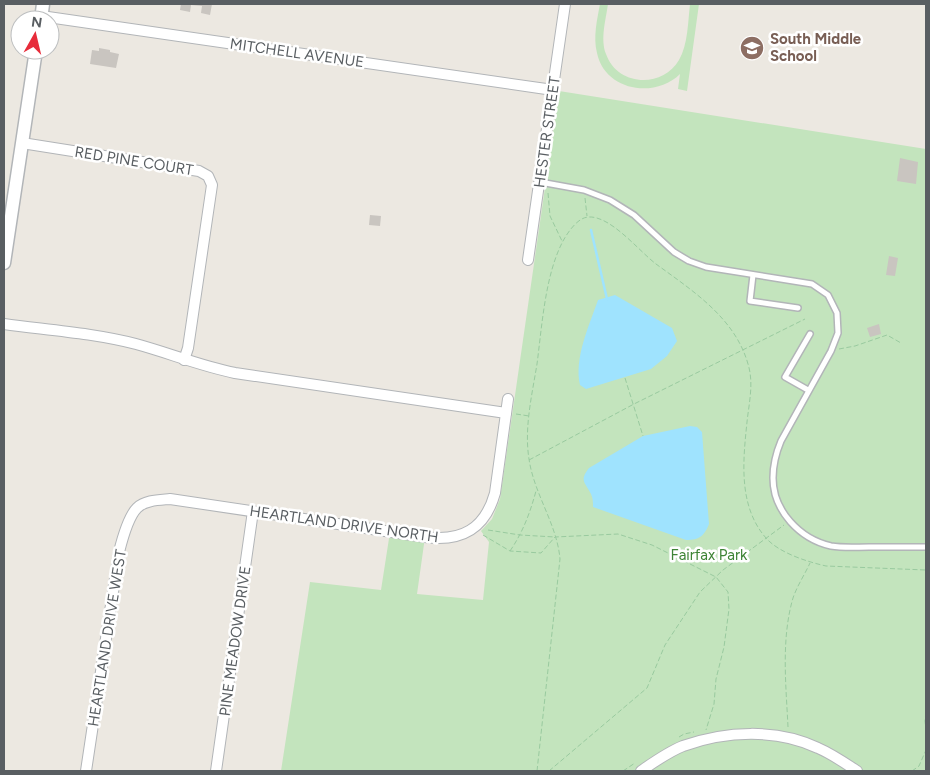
<svg xmlns="http://www.w3.org/2000/svg" width="930" height="775" viewBox="0 0 930 775" font-family="Figtree,sans-serif">
<style>
.green{fill:#c3e4bd}
.water{fill:#9fe3fe}
.lines{fill:none;stroke-linecap:round;stroke-linejoin:round}
.stream{stroke:#9fe3fe;stroke-width:2.5}
.building{fill:#c9c5c0}
.service-casing{stroke:#b2b5b8;stroke-width:8}
.minor-casing{stroke:#b2b5b8;stroke-width:12}
.tertiary-casing{stroke:#b2b5b8;stroke-width:15}
.path{stroke:#99ca9f;stroke-width:1;stroke-dasharray:5 2.5;stroke-linecap:butt}
.service{stroke:#fff;stroke-width:5}
.minor{stroke:#fff;stroke-width:10}
.tertiary{stroke:#fff;stroke-width:12}
.labels{text-anchor:middle;stroke-width:5;stroke-linejoin:round;paint-order:stroke}
.education-label{font-size:15px;font-weight:bold;fill:#785e54;stroke:#fff;text-anchor:start}
.street-label{font-size:15px;fill:#595e62;stroke:#fff}
.park-label{font-size:15px;fill:#3e8436;stroke:#fff}
</style>
<rect width="100%" height="100%" fill="#ece8e1"/>
<g class="green">
<path d="M600 4H608C606 19 600 39 606 54 617 86 662 89 679 60 688 45 688 21 690 4H699L687 91 678 89 680 74C655 99 605 91 597 53 593 37 597 20 600 4Z"/>
<polygon points="559,91 926,149 926,771 281,771 310,582 381,590 390,532 425,537 417,594 483,600 489,542 481,531 492,519 500,499"/>
</g>
<g class="water">
<path d="M615 295 672 328 677 341 667 356 651 369 586 389 580 385C574 358 589 326 598 300Z"/>
<path d="M690 426 697 427 702 432 709 524C704 536 700 540 686 540L593 507C593 503 593 498 591 494 585 482 579 481 589 468L643 436Z"/>
</g>
<g class="lines">
<polyline class="stream" points="591,230 607,299"/>
</g>
<g class="building">
<polygon points="181,4 212,4 210,15 201,13 202,6 191,5 190,12 180,10"/>
<polygon points="99,48 110,50 110,52 119,54 116,68 90,64 92,50 99,51"/>
<polygon points="900,158 918,162 916,184 897,181"/>
<polygon points="370,215 381,216 380,226 369,225"/>
<polygon points="889,256 898,258 895,276 886,275"/>
<polygon points="879,324 881,334 870,337 867,328"/>
</g>
<g class="lines">
<g class="service-casing">
<g id="service">
<path d="M540 182 584 190 610 200 634 215 674 252 689 261 706 267 812 284 828 295 837 313 838 333 831 351 781 441C776 453 773 465 773 478 773 511 800 539 831 546 843 548 856 547 869 547 888 547 907 547 926 547"/>
<polyline points="753,275 750,301 798,308"/>
<polyline points="808,390 785,377 810,334"/>
</g>
</g>
<g class="minor-casing">
<g id="minor">
<polyline points="41,16 553,90"/>
<polyline points="22,143 199,171 208,176 212,185 188,348 184,360"/>
<polyline points="528,260 565,4"/>
<path d="M4 324C48 330 93 333 136 344 169 353 201 366 235 373L506 413"/>
<path d="M86 771 119 552C122 540 128 517 137 508 145 500 160 500 170 499L425 537C462 542 485 529 495 493L508 399"/>
<polyline points="216,771 253,511"/>
<path d="M641 771C654 762 668 752 683 746 725 731 777 728 818 748 832 754 845 763 857 771"/>
</g>
</g>
<g class="tertiary-casing">
<g id="tertiary">
<polyline points="41,20 43,4"/>
<polyline points="4,263 36,50"/>
</g>
</g>
<g class="path">
<polyline points="548,193 550,216 562,241"/>
<polyline points="585,198 587,216"/>
<polyline points="839,349 855,346 887,335 901,343"/>
<polyline points="625,378 643,436"/>
<polyline points="516,414 529,416"/>
<polyline points="529,460 634,404 805,319"/>
<polyline points="488,530 520,535 555,537"/>
<polyline points="483,535 510,551 541,553 555,537 618,534 652,545 716,577 728,592 729,609 724,647 716,679 714,704 706,730"/>
<path d="M510 551C523 532 530 513 536 491"/>
<polyline points="926,712 925,721 926,730"/>
<path d="M788 727C786 685 781 639 793 598 797 586 805 574 810 563"/>
<polyline points="679,737 684,734 694,732"/>
<path d="M537 771 560 559C557 524 534 494 529 459 524 428 532 395 537 364 542 326 545 275 563 241 568 232 578 217 589 217 611 216 639 251 656 264 693 291 735 318 748 364 754 383 749 403 747 422 743 461 738 506 766 538 779 553 808 562 826 566L926 570"/>
<polyline points="549,771 647,688 665,645 700,592 723,570 784,525"/>
<polyline points="623,771 635,763"/>
<polyline points="912,771 919,766 926,750"/>
</g>
<use href="#service" class="service"/>
<use href="#minor" class="minor"/>
<use href="#tertiary" class="tertiary"/>
</g>
<defs>
<g id="school-disc" transform="scale(1.25)"><circle r="9.5" fill="#8d6e63" stroke="#fff"/><path d="M0-5L7-2L0 1L-7-2ZM-4 1L0 2.5L4 1V4Q0 6-4 4Z" fill="#fff"/></g>
</defs>
<g fill-rule="evenodd">
<use href="#school-disc" x="752" y="48"/>
</g>
<g class="labels">
<g class="education-label">
<text x="770" y="44">South Middle<tspan x="770" dy="17">School</tspan></text>
</g>
<g class="street-label">
<text transform="translate(297 53) rotate(8)" y="5">MITCHELL AVENUE</text>
<text transform="translate(547 132) rotate(-82)" y="5">HESTER STREET</text>
<text transform="translate(134 161) rotate(9)" y="5">RED PINE COURT</text>
<text transform="translate(344 524) rotate(8)" y="5">HEARTLAND DRIVE NORTH</text>
<text transform="translate(107 638) rotate(-81)" y="5">HEARTLAND DRIVE WEST</text>
<text transform="translate(235 641) rotate(-82)" y="5">PINE MEADOW DRIVE</text>
</g>
<g class="park-label">
<text x="709" y="560">Fairfax Park</text>
</g>
</g>
<rect width="930" height="775" fill="none" stroke="#595e62" stroke-width="10"/>
<g transform="translate(35 35) rotate(8)"><circle r="24" fill="#ffffff" stroke="#bdbfc0"/>
<path d="M0-4L9 19L0 12L-9 19Z" fill="#e72c3a"/>
<text y="-8" font-size="14" font-weight="bold" text-anchor="middle" fill="#595e62">N</text>
</g>
</svg>
